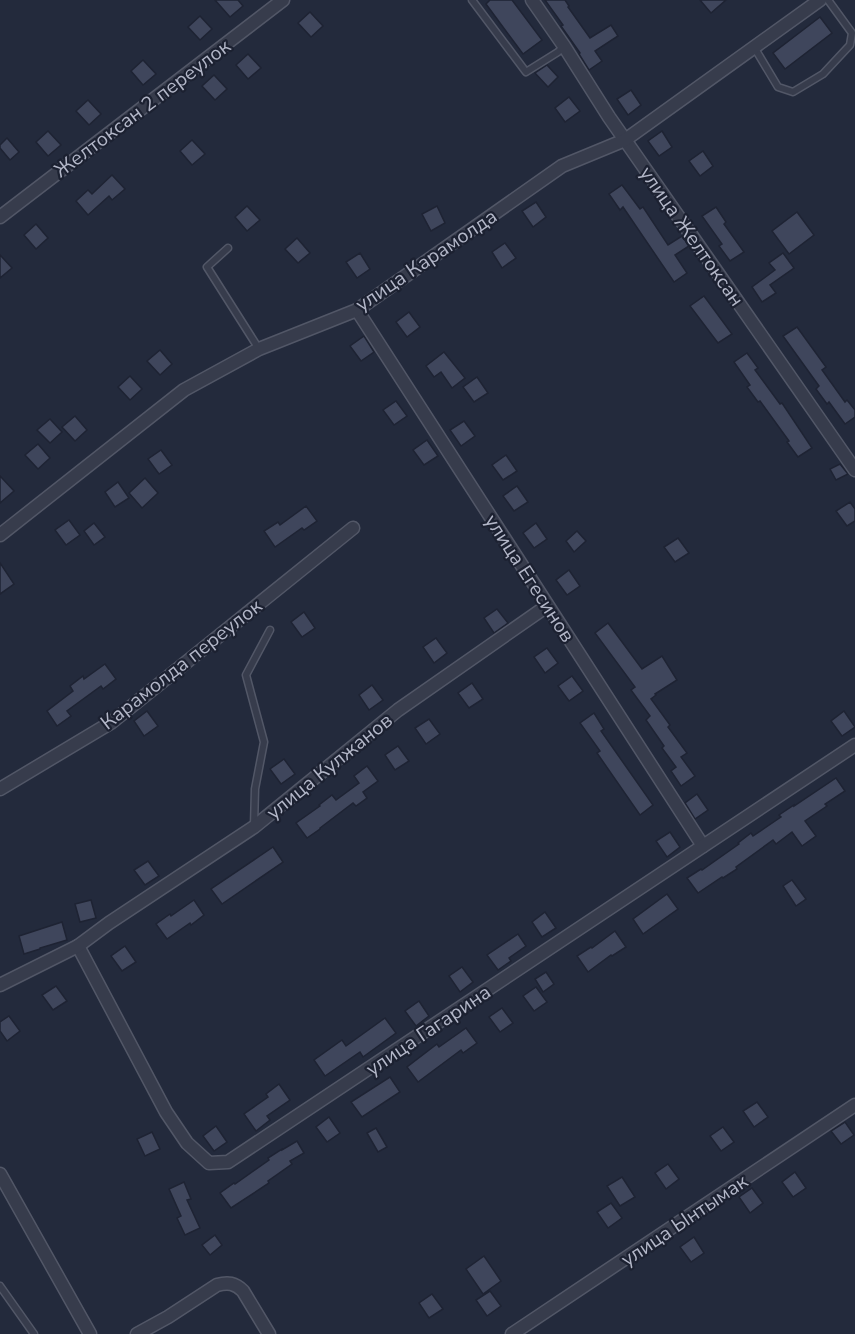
<svg xmlns="http://www.w3.org/2000/svg" width="855" height="1334" viewBox="0 0 855 1334" font-family="'Nunito Sans',sans-serif">
<style>
.building{fill:#3f465c;stroke:#1e2333;stroke-width:1.5}
.lines{fill:none;stroke-linecap:round;stroke-linejoin:round}
.service-casing{stroke:#525767;stroke-width:9}
.minor-casing{stroke:#525767;stroke-width:15}
.service{stroke:#373c4c;stroke-width:6}
.minor{stroke:#373c4c;stroke-width:12}
.labels{text-anchor:middle;stroke-width:4.5;stroke-linejoin:round;paint-order:stroke}
.street-label{font-size:20px;fill:#b3b7c8;stroke:#1c2131}
</style>
<rect width="100%" height="100%" fill="#232a3c"/>
<g class="building">
<polygon points="215,0 238,0 243,6 230,17"/>
<polygon points="490,0 512,0 542,40 523,54 486,4"/>
<polygon points="545,0 565,0 569,6 568,7 590,38 611,25 618,36 595,51 602,61 589,70 579,54 580,53 561,26 563,25"/>
<polygon points="700,0 726,0 711,13"/>
<polygon points="310,12 323,26 311,37 298,23"/>
<polygon points="200,16 212,29 200,40 188,27"/>
<polygon points="820,17 832,33 785,69 773,53"/>
<polygon points="248,54 261,68 248,79 236,65"/>
<polygon points="143,60 156,74 143,85 131,71"/>
<polygon points="547,65 558,77 548,87 535,73"/>
<polygon points="214,75 227,89 215,100 202,86"/>
<polygon points="631,90 641,105 628,115 617,99"/>
<polygon points="569,97 580,111 565,122 555,108"/>
<polygon points="88,100 101,114 89,125 76,111"/>
<polygon points="48,131 61,145 48,156 36,142"/>
<polygon points="662,131 672,147 659,156 648,141"/>
<polygon points="7,138 19,152 10,160 0,148 0,145"/>
<polygon points="192,140 205,154 192,165 180,151"/>
<polygon points="703,151 713,166 700,176 689,161"/>
<polygon points="112,175 125,189 112,200 109,196 88,215 76,201 88,190 92,194"/>
<polygon points="622,185 640,209 643,207 668,245 682,236 689,246 675,255 687,273 674,282 623,207 620,210 609,194"/>
<polygon points="536,202 546,217 533,227 522,211"/>
<polygon points="247,206 260,220 247,231 235,217"/>
<polygon points="437,206 445,223 431,231 422,214"/>
<polygon points="716,207 726,222 724,224 744,252 730,261 719,246 722,244 702,216"/>
<polygon points="797,212 814,235 789,254 772,231"/>
<polygon points="36,224 48,238 36,249 24,235"/>
<polygon points="297,238 310,253 298,263 285,249"/>
<polygon points="505,243 516,258 502,268 492,252"/>
<polygon points="360,253 370,269 357,278 346,262"/>
<polygon points="783,253 794,268 770,285 776,293 762,302 752,287 775,270 769,263"/>
<polygon points="0,255 12,268 0,278"/>
<polygon points="704,296 732,334 718,343 690,306"/>
<polygon points="409,312 420,327 407,337 396,322"/>
<polygon points="797,327 826,367 822,370 845,402 847,400 855,410 855,417 845,424 829,402 827,404 816,389 819,386 783,336"/>
<polygon points="364,336 374,352 361,361 350,346"/>
<polygon points="160,350 172,364 160,375 147,361"/>
<polygon points="444,352 465,378 452,388 441,372 434,377 426,366"/>
<polygon points="747,353 758,368 755,370 780,404 782,403 812,448 798,457 787,442 789,441 760,401 758,402 747,387 750,385 734,362"/>
<polygon points="130,376 142,389 130,400 118,387"/>
<polygon points="477,377 488,393 474,402 463,387"/>
<polygon points="396,401 407,416 394,425 383,410"/>
<polygon points="75,416 87,430 75,441 62,427"/>
<polygon points="50,419 62,432 50,443 37,430"/>
<polygon points="464,421 475,436 461,446 450,430"/>
<polygon points="427,440 438,456 424,465 413,450"/>
<polygon points="38,444 50,458 38,469 25,455"/>
<polygon points="161,450 172,465 159,474 148,459"/>
<polygon points="506,455 517,471 503,480 492,465"/>
<polygon points="840,464 848,474 836,480 830,469"/>
<polygon points="0,476 14,491 0,503"/>
<polygon points="145,478 158,493 142,508 129,493"/>
<polygon points="118,482 129,498 115,507 105,492"/>
<polygon points="517,486 528,502 514,511 503,496"/>
<polygon points="850,502 855,509 855,521 847,526 836,511"/>
<polygon points="306,506 317,521 304,530 302,528 275,547 264,531 278,522 280,525"/>
<polygon points="69,520 80,535 66,545 55,530"/>
<polygon points="94,523 105,537 94,545 84,531"/>
<polygon points="536,523 547,539 534,548 523,533"/>
<polygon points="577,531 586,541 574,552 566,541"/>
<polygon points="678,538 689,553 675,562 664,547"/>
<polygon points="0,563 14,584 0,594"/>
<polygon points="569,570 580,586 567,595 556,580"/>
<polygon points="497,609 508,623 494,633 484,618"/>
<polygon points="304,612 315,628 302,637 291,622"/>
<polygon points="608,623 642,669 662,656 677,680 655,694 656,695 651,699 670,725 668,727 687,753 681,757 695,776 681,786 671,771 676,767 662,748 664,746 646,720 650,716 631,690 635,687 595,633"/>
<polygon points="436,638 447,653 434,663 423,647"/>
<polygon points="547,648 558,663 545,673 534,657"/>
<polygon points="105,664 116,679 103,689 101,686 67,711 71,716 57,726 47,711 73,691 70,686 83,676 84,679"/>
<polygon points="572,676 583,691 569,701 558,686"/>
<polygon points="472,683 483,699 469,708 458,693"/>
<polygon points="372,685 383,700 369,710 359,695"/>
<polygon points="147,711 158,726 144,736 134,721"/>
<polygon points="844,711 855,727 842,736 831,721"/>
<polygon points="594,713 604,729 601,731 653,805 640,815 597,753 600,751 580,723"/>
<polygon points="429,719 440,734 426,744 415,728"/>
<polygon points="398,746 409,761 395,770 385,755"/>
<polygon points="284,759 295,774 281,784 270,769"/>
<polygon points="367,766 378,781 363,792 367,798 356,806 353,803 320,828 320,829 307,838 296,823 320,806 319,805 332,795 336,800 359,783 354,776"/>
<polygon points="836,778 845,791 825,804 827,806 805,821 816,836 802,846 792,832 776,844 773,840 736,867 737,869 723,878 722,877 698,893 687,878 701,869 702,870 739,844 738,843 751,833 753,836 781,817 779,815 794,805 794,806"/>
<polygon points="697,794 708,810 695,819 685,803"/>
<polygon points="670,832 680,847 667,857 656,841"/>
<polygon points="273,847 283,862 222,904 211,889"/>
<polygon points="148,861 159,876 145,885 134,870"/>
<polygon points="792,880 806,899 796,906 783,886"/>
<polygon points="667,894 678,909 643,934 633,919"/>
<polygon points="91,900 96,918 80,922 75,904"/>
<polygon points="194,900 204,915 191,925 190,923 167,939 156,924 170,914 171,916"/>
<polygon points="545,912 556,928 542,937 532,922"/>
<polygon points="62,922 67,940 40,948 40,949 24,954 19,936"/>
<polygon points="615,931 626,947 612,956 611,955 588,972 577,956 591,947 592,948"/>
<polygon points="518,934 526,946 509,958 511,961 498,970 487,955"/>
<polygon points="125,946 136,962 122,971 111,956"/>
<polygon points="462,967 473,982 460,992 449,976"/>
<polygon points="546,972 554,984 543,992 535,979"/>
<polygon points="56,986 67,1001 53,1010 42,995"/>
<polygon points="536,987 547,1002 534,1011 523,996"/>
<polygon points="419,1001 429,1016 416,1026 405,1011"/>
<polygon points="502,1008 513,1023 500,1032 489,1017"/>
<polygon points="9,1016 20,1031 7,1041 0,1031 0,1022"/>
<polygon points="385,1018 396,1033 363,1057 360,1052 325,1076 314,1060 342,1040 346,1046"/>
<polygon points="466,1028 477,1043 463,1053 461,1050 418,1082 407,1067 437,1044 439,1047"/>
<polygon points="390,1077 400,1092 362,1117 351,1102"/>
<polygon points="279,1084 290,1100 267,1116 270,1120 256,1131 244,1114 268,1097 266,1094"/>
<polygon points="757,1102 768,1117 754,1127 743,1111"/>
<polygon points="329,1117 340,1133 327,1142 316,1127"/>
<polygon points="845,1122 854,1135 841,1144 831,1131"/>
<polygon points="216,1126 227,1142 214,1151 203,1136"/>
<polygon points="723,1127 734,1142 721,1151 710,1136"/>
<polygon points="376,1128 387,1147 378,1152 367,1133"/>
<polygon points="152,1132 160,1149 145,1156 137,1139"/>
<polygon points="297,1141 304,1153 290,1161 292,1164 268,1181 269,1183 231,1208 220,1193 234,1183 235,1184 269,1160 268,1158 282,1149 282,1150"/>
<polygon points="668,1164 679,1179 666,1189 655,1173"/>
<polygon points="795,1172 806,1188 793,1197 782,1182"/>
<polygon points="622,1177 635,1197 620,1206 607,1186"/>
<polygon points="184,1182 191,1199 187,1200 200,1228 185,1235 177,1218 181,1216 169,1189"/>
<polygon points="752,1188 763,1203 750,1213 739,1197"/>
<polygon points="611,1203 622,1218 608,1228 597,1212"/>
<polygon points="215,1235 222,1245 210,1255 202,1245"/>
<polygon points="694,1237 704,1253 691,1262 680,1247"/>
<polygon points="484,1256 501,1281 483,1294 466,1269"/>
<polygon points="490,1291 501,1306 487,1316 476,1300"/>
<polygon points="432,1294 443,1309 429,1318 419,1303"/>
</g>
<g class="lines">
<g class="service-casing">
<g id="service">
<polyline points="472,0 526,72 558,52 564,46"/>
<polyline points="754,47 778,87 793,92 823,74 850,45 852,33 828,0"/>
<polyline points="228,248 207,267 259,349"/>
<polyline points="254,826 255,789 264,742 246,675 270,630"/>
<polyline points="0,1286 34,1334"/>
</g>
</g>
<g class="minor-casing">
<g id="minor">
<polyline points="532,0 564,46 609,117 855,470"/>
<polyline points="0,217 283,0"/>
<polyline points="357,310 703,846"/>
<polyline points="0,535 184,390 259,349 357,310 562,166 625,140 820,0"/>
<polyline points="0,789 112,722 353,528"/>
<polyline points="78,946 166,1112 187,1143 209,1163 228,1162 855,745"/>
<polyline points="0,985 78,946 109,923 254,827 398,710 547,606"/>
<polyline points="0,1174 90,1334"/>
<path d="M137 1334 168 1317 217 1285C228 1282 235 1283 243 1291L269 1334"/>
<polyline points="512,1334 855,1105"/>
</g>
</g>
<use href="#service" class="service"/>
<use href="#minor" class="minor"/>
</g>
<g class="labels">
<g class="street-label">
<text transform="translate(142 108) rotate(-37)" y="7">Желтоксан 2 переулок</text>
<text transform="translate(692 236) rotate(55)" y="7">улица Желтоксан</text>
<text transform="translate(426 260) rotate(-34)" y="7">улица Карамолда</text>
<text transform="translate(530 578) rotate(57)" y="7">улица Егесинов</text>
<text transform="translate(181 664) rotate(-38)" y="7">Карамолда переулок</text>
<text transform="translate(329 766) rotate(-39)" y="7">улица Кулжанов</text>
<text transform="translate(428 1030) rotate(-34)" y="7">улица Гагарина</text>
<text transform="translate(684 1220) rotate(-34)" y="7">улица Ынтымак</text>
</g>
</g>
</svg>
